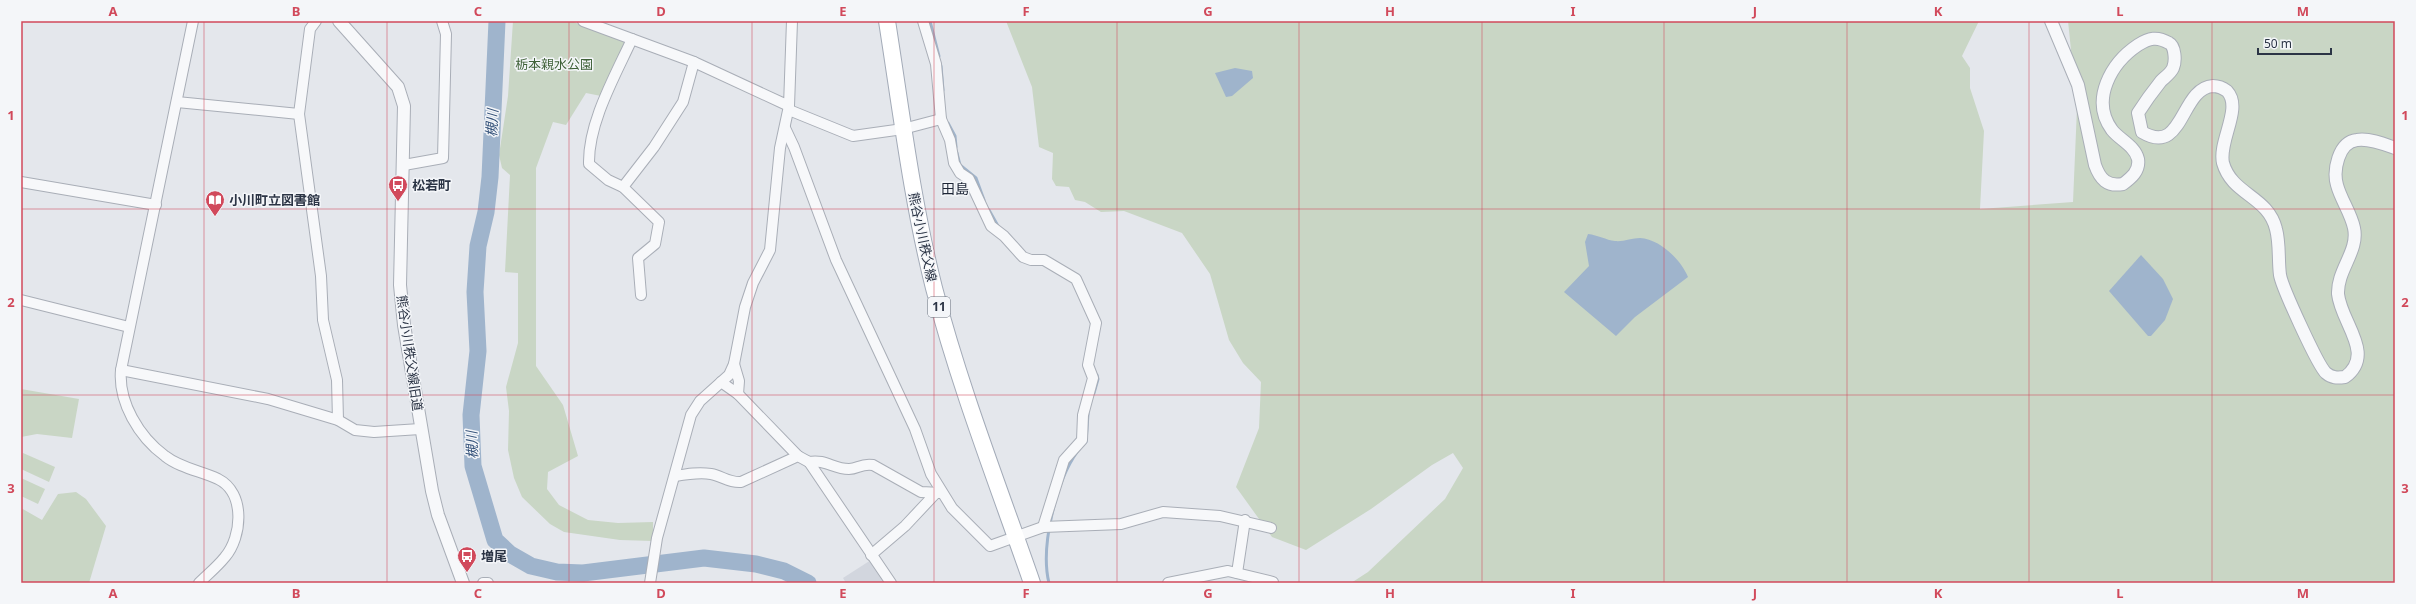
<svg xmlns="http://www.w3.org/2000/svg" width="2416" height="604" viewBox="0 0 2416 604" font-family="'Noto Sans','Noto Sans JP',sans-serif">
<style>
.built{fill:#d2d6de}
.green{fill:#c9d6c5}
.water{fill:#9fb4cc}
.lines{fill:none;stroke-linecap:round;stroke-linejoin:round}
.stream{stroke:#9fb4cc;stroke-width:3}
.river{stroke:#9fb4cc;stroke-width:17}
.minor-casing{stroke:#a9aeb7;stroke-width:12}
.tertiary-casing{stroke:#a9aeb7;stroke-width:14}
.primary-casing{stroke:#a3abb8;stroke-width:18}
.minor{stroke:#f7f8fa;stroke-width:10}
.tertiary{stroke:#f7f8fa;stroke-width:12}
.primary{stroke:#fff;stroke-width:16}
.grid{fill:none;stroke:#d1495b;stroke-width:1;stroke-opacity:0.55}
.labels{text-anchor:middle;stroke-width:3;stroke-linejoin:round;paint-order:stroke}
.shield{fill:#f4f6f9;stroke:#676e7b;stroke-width:1}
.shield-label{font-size:12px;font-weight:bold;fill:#2b3445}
.park-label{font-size:13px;fill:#3f6138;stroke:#f4f6f9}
.poi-label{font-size:13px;font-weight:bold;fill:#2b3445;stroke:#f4f6f9;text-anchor:start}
.street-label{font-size:13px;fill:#2b3445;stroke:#f4f6f9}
.water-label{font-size:14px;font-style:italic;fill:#34527a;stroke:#f4f6f9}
.neighbourhood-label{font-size:14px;fill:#1d2536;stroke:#f4f6f9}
.neatline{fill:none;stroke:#d1495b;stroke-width:1.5}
.grid-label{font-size:13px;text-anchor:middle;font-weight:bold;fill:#d1495b}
</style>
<rect width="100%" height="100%" fill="#e4e7ec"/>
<polygon class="built" points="871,560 888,583 846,583 843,578"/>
<g class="green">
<polygon points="513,21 571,21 625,42 626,47 601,96 586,93 566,125 553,122 536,168 536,366 563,405 578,456 548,472 547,489 559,505 588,520 618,523 653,522 653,541 620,540 564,532 550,524 522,497 514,478 508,450 509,411 506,387 518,343 518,273 505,272 510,175 502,168 499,155 508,96"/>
<polygon points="1006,21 1979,21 1962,56 1970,68 1970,88 1984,131 1980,209 2073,202 2077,108 2068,21 2395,21 2395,583 1351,583 1368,572 1445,499 1463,468 1453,453 1432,465 1371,509 1306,550 1272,537 1236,487 1259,428 1261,382 1243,363 1229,340 1210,274 1182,233 1124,211 1101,212 1085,202 1075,200 1069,187 1056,186 1052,179 1053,153 1039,147 1032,87"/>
<polygon points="21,389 79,399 72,438 37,434 21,437"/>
<polygon points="23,453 55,467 49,482 21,469"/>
<polygon points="21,478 45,489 38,504 21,496"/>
<polygon points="76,492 86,499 106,526 89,583 21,583 21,508 42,520 58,494"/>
</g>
<g class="water">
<polygon points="1235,68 1252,71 1253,78 1232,96 1226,97 1215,73"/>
<path d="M1588 234C1598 235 1606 240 1615 241 1623 242 1632 238 1640 238 1660 239 1681 260 1688 277L1635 317 1616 336 1564 292 1589 266 1585 242Z"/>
<polygon points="2141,255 2163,279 2173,299 2165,320 2151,336 2148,336 2109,291"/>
</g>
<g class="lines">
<g class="stream">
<polyline points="930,21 939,56"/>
<polyline points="941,66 943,90"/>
<polyline points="948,123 955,136 956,147"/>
<polyline points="957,153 960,165 976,178 984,200"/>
<polyline points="989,210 998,226"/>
<polyline points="1094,393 1098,379 1097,375"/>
<polyline points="1086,442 1088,414"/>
<path d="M1049 583C1040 547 1056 482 1077 452"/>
</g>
<polyline class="river" points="497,21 490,177 486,212 478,246 475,292 478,351 471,415 473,466 495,540 510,554 531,566 557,572 583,573 704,558 756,564 784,571 808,583"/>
<g class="minor-casing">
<g id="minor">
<polyline points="193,21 121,370 268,399 338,420 355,430 374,432 420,429"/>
<polyline points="316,21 310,29 299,114 321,276 323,320 337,380 338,420"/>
<polyline points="583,21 694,62 789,106 792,21"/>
<polyline points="923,21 936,64 941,119 950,140 954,163 960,173 969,179 991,226 1004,236 1023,257 1031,260 1044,260 1076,279 1096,323 1088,365 1093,378 1083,415 1082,440 1064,460 1043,527"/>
<path d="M632 39C615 76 588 123 589 164L608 180 623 187 659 222 655 244 638 258 641 295"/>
<polyline points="177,102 299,114"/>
<polyline points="789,110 853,136 903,129 941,119"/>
<polyline points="785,128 794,147 836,260 915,429 931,474 952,508 990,546 1043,527 1121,524 1163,512 1220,516 1271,528"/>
<polyline points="404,165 443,158 446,34 442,21"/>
<polyline points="21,182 156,205"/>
<polyline points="623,187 654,147 683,102 694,62"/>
<polyline points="21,300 129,327"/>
<polyline points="734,364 739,381 738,394"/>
<path d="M121 370C118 402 139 437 165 456 180 468 201 471 218 479 246 493 242 537 225 557 217 567 207 575 199 583"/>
<polyline points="721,382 738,394 798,456"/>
<polyline points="809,462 891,583"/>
<path d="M675 476C687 474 699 472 711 474 722 476 729 483 741 482L798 456 809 462C826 459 833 469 849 469 858 469 861 463 873 465L921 492 941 493"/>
<polyline points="871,555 905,526 935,494"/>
<polyline points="1237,573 1245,520"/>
<polyline points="483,583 488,583"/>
<polyline points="650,583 657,538 691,415 700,401 729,375 734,364 745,307 753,283 770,250 780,148 789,106"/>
<polyline points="1168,583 1228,571 1273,582"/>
</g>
</g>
<g class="tertiary-casing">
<g id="tertiary">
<polyline points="339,21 398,87 404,106 400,285 404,325 432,491 438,515 463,583"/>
<path d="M2051 21 2078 85 2095 165C2100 179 2107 187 2123 184 2131 178 2140 171 2138 159 2135 146 2120 140 2112 130 2090 100 2111 63 2138 45 2149 38 2157 36 2169 43 2175 46 2176 61 2173 68 2171 73 2165 77 2161 81 2153 91 2145 102 2138 113L2142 132C2184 157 2180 88 2213 86 2218 86 2223 88 2227 91 2243 108 2218 141 2223 163 2232 195 2268 196 2276 229 2280 244 2278 260 2280 275 2282 287 2318 366 2326 373 2332 378 2337 378 2345 377 2376 354 2341 323 2338 294 2337 270 2359 251 2354 228 2351 213 2341 200 2337 185 2333 171 2338 142 2357 140 2369 138 2384 144 2395 148"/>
</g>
</g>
<g class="primary-casing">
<path id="primary" d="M887 21C901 110 912 201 934 288 960 388 998 485 1032 583"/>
</g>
<use href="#minor" class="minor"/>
<use href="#tertiary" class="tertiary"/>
<use href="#primary" class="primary"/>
</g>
<path class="grid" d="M204 21V583M387 21V583M569 21V583M752 21V583M934 21V583M1117 21V583M1299 21V583M1482 21V583M1664 21V583M1847 21V583M2029 21V583M2212 21V583M21 209H2395M21 395H2395"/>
<defs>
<g id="bus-pin" transform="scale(1)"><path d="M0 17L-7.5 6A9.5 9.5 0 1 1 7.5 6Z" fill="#d1495b" stroke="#f4f6f9"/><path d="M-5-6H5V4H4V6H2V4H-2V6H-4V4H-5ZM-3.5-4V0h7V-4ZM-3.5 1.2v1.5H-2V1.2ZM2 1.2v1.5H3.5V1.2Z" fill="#fff"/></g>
<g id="library-pin" transform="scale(1)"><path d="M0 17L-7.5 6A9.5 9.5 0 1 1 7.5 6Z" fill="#d1495b" stroke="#f4f6f9"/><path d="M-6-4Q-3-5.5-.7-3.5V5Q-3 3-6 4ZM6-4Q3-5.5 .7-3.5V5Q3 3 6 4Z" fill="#fff"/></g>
</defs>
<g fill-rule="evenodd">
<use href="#bus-pin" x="398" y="185"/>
<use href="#library-pin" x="215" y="200"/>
<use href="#bus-pin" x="467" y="556"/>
</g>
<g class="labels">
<rect class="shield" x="928" y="297" width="22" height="20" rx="3"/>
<g class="shield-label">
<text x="939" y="311">11</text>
</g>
<g class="park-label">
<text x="554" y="69">栃本親水公園</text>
</g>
<g class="poi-label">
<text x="412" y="190">松若町</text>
<text x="229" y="205">小川町立図書館</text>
<text x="481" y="561">増尾</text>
</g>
<g class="street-label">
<text transform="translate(923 237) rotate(78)" y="5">熊谷小川秩父線</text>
<text transform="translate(410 353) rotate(82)" y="5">熊谷小川秩父線旧道</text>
</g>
<g class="water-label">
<text transform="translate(492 123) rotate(-87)" y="5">槻川</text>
<text transform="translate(472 445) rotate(-92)" y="5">槻川</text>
</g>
<g class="neighbourhood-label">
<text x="955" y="194">田島</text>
</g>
</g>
<rect width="2416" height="604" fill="none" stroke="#f4f6f9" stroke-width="44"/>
<path d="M2258 48v6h73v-6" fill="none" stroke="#2b3445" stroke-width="2"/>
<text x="2264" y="48" font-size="12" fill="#2b3445" stroke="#f4f6f9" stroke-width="3" paint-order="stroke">50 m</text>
<rect x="22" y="22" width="2372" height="560" class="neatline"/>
<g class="grid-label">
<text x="113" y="16">A</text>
<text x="296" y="16">B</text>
<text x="478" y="16">C</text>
<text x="661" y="16">D</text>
<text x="843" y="16">E</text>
<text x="1026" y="16">F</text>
<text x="1208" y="16">G</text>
<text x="1390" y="16">H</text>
<text x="1573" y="16">I</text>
<text x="1755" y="16">J</text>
<text x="1938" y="16">K</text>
<text x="2120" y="16">L</text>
<text x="2303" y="16">M</text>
<text x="11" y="120">1</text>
<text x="2405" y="120">1</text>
<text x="11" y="307">2</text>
<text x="2405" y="307">2</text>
<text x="11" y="493">3</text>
<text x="2405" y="493">3</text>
<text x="113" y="598">A</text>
<text x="296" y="598">B</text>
<text x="478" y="598">C</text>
<text x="661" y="598">D</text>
<text x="843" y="598">E</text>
<text x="1026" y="598">F</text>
<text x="1208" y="598">G</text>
<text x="1390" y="598">H</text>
<text x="1573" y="598">I</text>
<text x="1755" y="598">J</text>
<text x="1938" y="598">K</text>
<text x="2120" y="598">L</text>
<text x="2303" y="598">M</text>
</g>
</svg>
